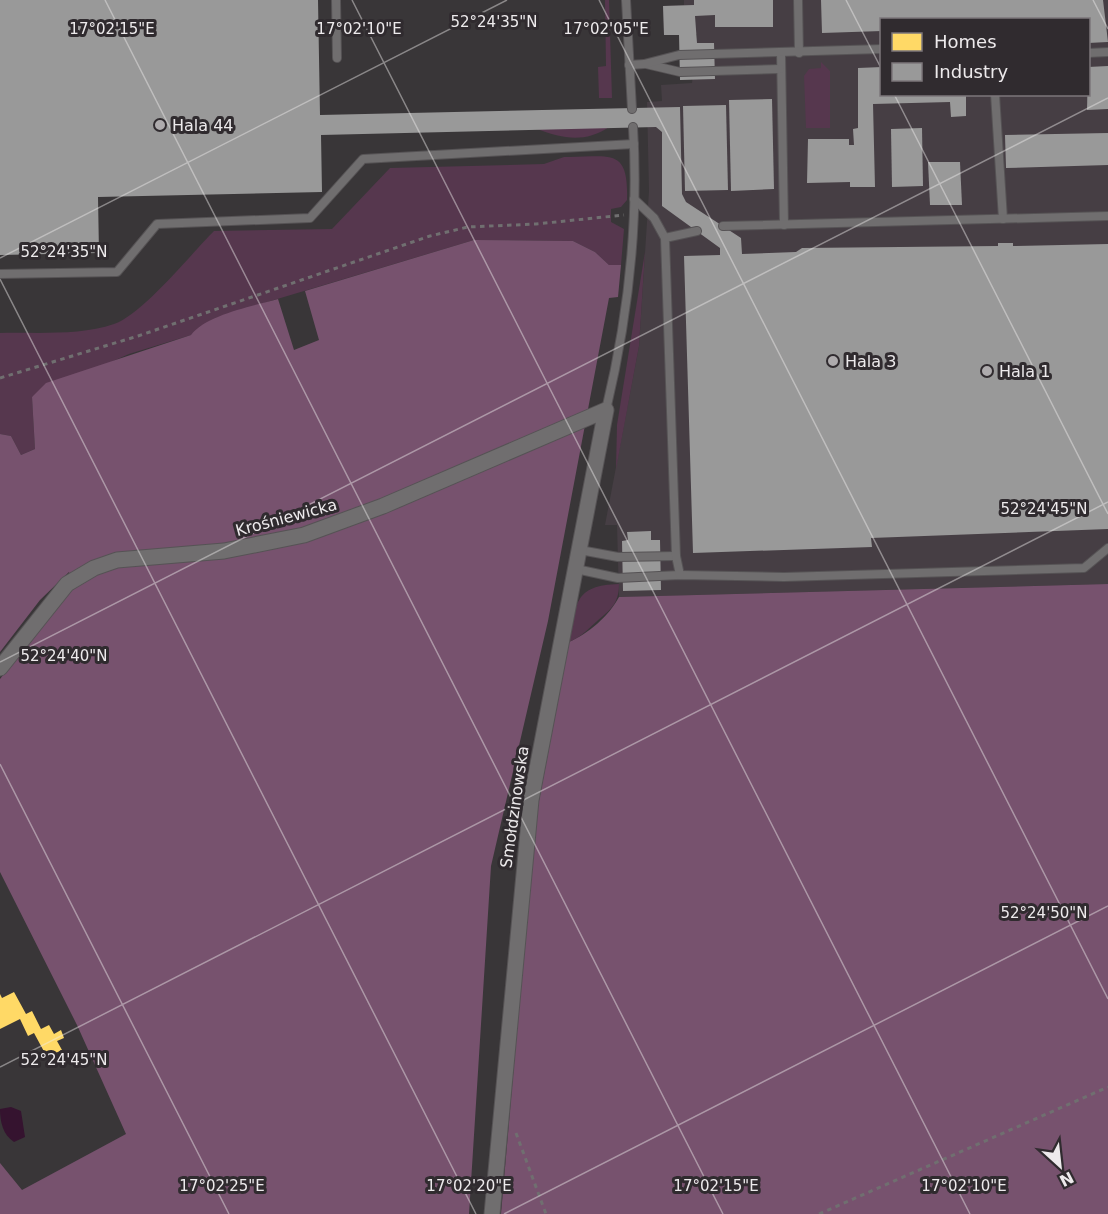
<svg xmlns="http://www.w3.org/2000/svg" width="1108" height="1214" viewBox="0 0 1108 1214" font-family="'DejaVu Sans',sans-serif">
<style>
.built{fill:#463e44;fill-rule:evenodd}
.green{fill:#56374e}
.forest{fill:#77526e}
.water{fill:#35132f}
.homes{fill:#ffd966}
.industry{fill:#999}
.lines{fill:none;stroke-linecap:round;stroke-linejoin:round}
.lane-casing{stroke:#565355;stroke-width:10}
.street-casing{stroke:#565355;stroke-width:17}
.path{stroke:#706f70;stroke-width:3;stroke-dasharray:4.5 4.5;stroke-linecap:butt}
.lane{stroke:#706e6f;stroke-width:8}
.street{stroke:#706e6f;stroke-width:15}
.ticks{fill:none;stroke:#edeaec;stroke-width:1.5;stroke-opacity:0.45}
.poi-dot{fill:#aeabad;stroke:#302b2f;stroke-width:2}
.labels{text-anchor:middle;stroke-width:6;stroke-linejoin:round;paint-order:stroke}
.poi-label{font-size:16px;fill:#edeaec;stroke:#302b2f;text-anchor:start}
.street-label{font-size:16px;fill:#edeaec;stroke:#302b2f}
.ticks-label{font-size:15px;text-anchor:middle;fill:#edeaec;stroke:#302b2f;stroke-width:6;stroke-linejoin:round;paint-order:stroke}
</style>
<rect width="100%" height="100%" fill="#393638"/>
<path class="built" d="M684 0H1108V584L619 597 617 525H605L639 346 649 191 647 102 662 101 661 85 692 83 697 34 664 35 663 6 684 5ZM882 20H1088V94H882Z"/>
<g class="green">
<polygon points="605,0 609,0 612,98 599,98 598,67 606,66"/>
<polygon points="821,62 830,71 830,128 806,128 804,76 809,69 821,68"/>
<path d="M609 127C585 143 563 139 537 129Z"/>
<path d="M564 157C608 158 629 145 627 200L621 207 611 209V222L624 229 621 265H609L595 252 573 241 474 240 254 306 191 335 129 354 32 397 35 449 21 455 11 436 0 434V333C37 332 79 336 114 324 142 315 191 254 214 231L332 229 390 168 544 164Z"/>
<polygon points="645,252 639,346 616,469 617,425"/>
<path d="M619 584C619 604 610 610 596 622 586 631 581 637 569 642 576 604 574 585 619 584Z"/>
</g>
<g class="forest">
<path d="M474 240 573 241 595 252 609 265H621L618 297 609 298 548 621 491 866 469 1214H0V1163L22 1190 126 1134 77 1025 0 872V679L58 605 74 588 69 572 40 600 0 652V434L11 436 21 455 35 449 32 397 46 383 191 335C206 315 253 306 278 299L294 350 319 340 305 291Z"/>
<path d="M1108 584V1214H501L535 822 569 642C588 634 609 616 619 597Z"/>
</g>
<path class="water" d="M11 1107 21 1111 25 1137 14 1142C3 1135 0 1122 0 1109Z"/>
<polygon class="homes" points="14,992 26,1014 32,1011 41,1029 49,1025 54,1034 61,1030 64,1038 57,1041 62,1050 47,1057 34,1033 28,1036 20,1019 0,1029 0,994 2,998"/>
<g class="industry">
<polygon points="0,0 318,0 320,115 680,107 682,194 686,202 741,238 742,254 796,252 802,248 998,246 998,243 1013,243 1013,246 1108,244 1108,529 871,538 872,547 693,553 684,256 720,255 720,248 662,206 662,132 656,127 321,135 322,192 98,197 99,253 0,255"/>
<polygon points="694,0 773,0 773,27 715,27 715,15 695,16 697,43 714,43 715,79 680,80 679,35 664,35 663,6 694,5"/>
<polygon points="821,0 1103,0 1108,42 1088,43 1088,20 882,20 882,31 822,33"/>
<polygon points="1108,66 1108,109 1087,110 1088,67"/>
<polygon points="882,67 882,94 966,94 966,116 951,117 950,102 873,104 875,187 850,187 850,182 807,183 808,139 849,139 849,145 854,145 853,129 858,128 858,68"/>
<polygon points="772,99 774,189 731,191 729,100"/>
<polygon points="726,105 728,190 685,191 683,106"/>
<polygon points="922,128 923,186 892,187 891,129"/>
<polygon points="1108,133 1108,165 1006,168 1005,135"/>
<polygon points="928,162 960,162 962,205 930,205"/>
<polygon points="651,531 651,540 660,540 661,590 623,591 622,541 628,540 627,532"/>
</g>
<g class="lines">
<g class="lane-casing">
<g id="lane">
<polyline points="336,0 337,58"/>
<polyline points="626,0 632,109"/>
<polyline points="798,0 799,53"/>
<polyline points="781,53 784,225"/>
<polyline points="1088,53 1108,52"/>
<polyline points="646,64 680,72 780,69"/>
<polyline points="629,65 644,64 679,55 882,49"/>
<polyline points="995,94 1003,219"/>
<polyline points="634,199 654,218 665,238"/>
<polyline points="723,226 1108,216"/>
<polyline points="0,274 117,272 157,224 310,218 363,159 634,144"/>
<path d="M606 410C628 318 639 222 633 127"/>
<polyline points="580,550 618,557 676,556"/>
<polyline points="576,569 618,578 680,575 784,577 1084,568 1108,548"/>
<polyline points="680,575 676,556 665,238 697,231"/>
</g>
</g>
<g class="street-casing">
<polyline id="street" points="0,668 67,584 94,568 117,560 224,551 304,535 383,506 606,410 531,800 492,1214"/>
</g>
<g class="path">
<polyline points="0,378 138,336 430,236 468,227 536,224 624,215"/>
<polyline points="516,1133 546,1214"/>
<polyline points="819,1214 1108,1087"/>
</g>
<use href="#lane" class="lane"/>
<use href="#street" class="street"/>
</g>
<path class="ticks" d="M105 0 723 1214M352 0 970 1214M599 0 1108 999M846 0 882 70M1093 0 1108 29M894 94 1108 514M0 258 507 0M0 279 476 1214M0 662 1108 98M0 764 229 1214M0 1067 1108 502M504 1214 1108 906"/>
<g class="poi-dot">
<circle cx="160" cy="125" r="6"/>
<circle cx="833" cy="361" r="6"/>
<circle cx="987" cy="371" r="6"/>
</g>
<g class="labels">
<g class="poi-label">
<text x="172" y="131">Hala 44</text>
<text x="845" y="367">Hala 3</text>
<text x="999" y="377">Hala 1</text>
</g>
<g class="street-label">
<text transform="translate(286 517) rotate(-15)" y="6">Krośniewicka</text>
<text transform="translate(514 807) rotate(-82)" y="6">Smołdzinowska</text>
</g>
</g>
<g class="ticks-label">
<text x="494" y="27">52°24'35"N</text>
<text x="112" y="34">17°02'15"E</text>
<text x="359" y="34">17°02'10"E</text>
<text x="606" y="34">17°02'05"E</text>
<text x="64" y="257">52°24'35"N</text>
<text x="1044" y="514">52°24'45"N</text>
<text x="64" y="661">52°24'40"N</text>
<text x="1044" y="918">52°24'50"N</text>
<text x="64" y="1065">52°24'45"N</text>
<text x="222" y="1191">17°02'25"E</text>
<text x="469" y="1191">17°02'20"E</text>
<text x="716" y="1191">17°02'15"E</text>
<text x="964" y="1191">17°02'10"E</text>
</g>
<rect x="880" y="18" width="210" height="78" fill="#302b2f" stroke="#7c777b" stroke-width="1.5"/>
<rect x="892" y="33" width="30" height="18" fill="#ffd966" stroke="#7c777b" stroke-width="1.5"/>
<text x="934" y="48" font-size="18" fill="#edeaec">Homes</text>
<rect x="892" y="63" width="30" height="18" fill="#999999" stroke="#7c777b" stroke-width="1.5"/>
<text x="934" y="78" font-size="18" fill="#edeaec">Industry</text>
<g transform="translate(1060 1166) rotate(153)" stroke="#302b2f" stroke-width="4.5" paint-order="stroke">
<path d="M0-4.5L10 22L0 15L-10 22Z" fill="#edeaec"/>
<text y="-9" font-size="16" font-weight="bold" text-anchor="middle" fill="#edeaec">N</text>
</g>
</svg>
